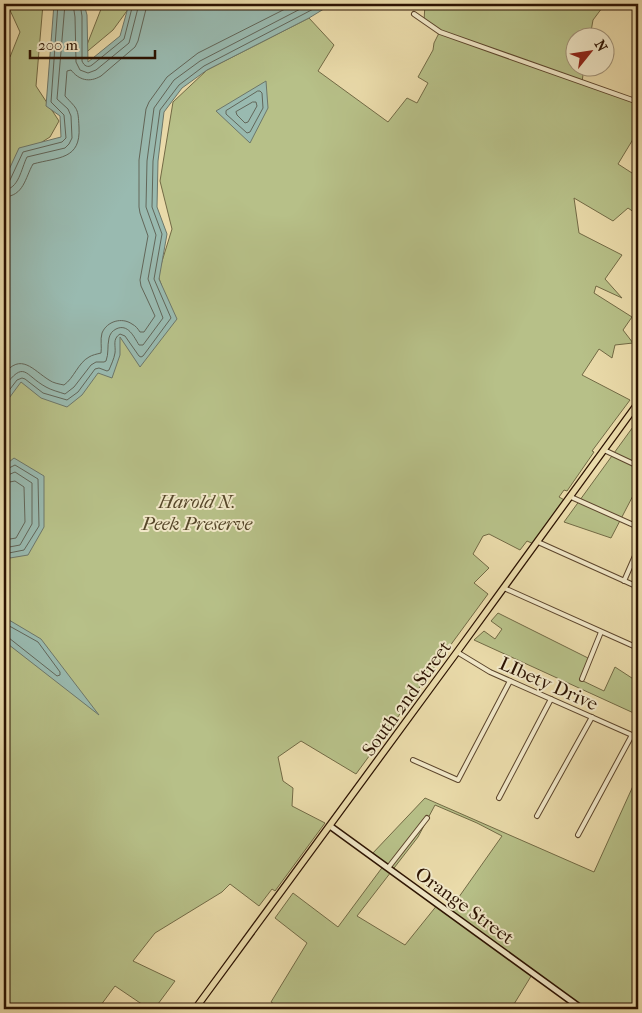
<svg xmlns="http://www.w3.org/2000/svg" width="642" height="1013" viewBox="0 0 642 1013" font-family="'IM FELL French Canon',serif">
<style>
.green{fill:#b7c088;stroke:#726a45;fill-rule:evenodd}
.water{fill:#99bab0;stroke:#6d776a}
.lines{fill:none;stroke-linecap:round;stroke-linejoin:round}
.shore{stroke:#626659;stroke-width:1}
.minor-casing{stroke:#5c452c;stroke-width:6}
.secondary-casing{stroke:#2c1302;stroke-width:8}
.primary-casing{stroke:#2c1302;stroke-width:8}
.minor{stroke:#f1e8c8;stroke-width:4}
.secondary{stroke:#f1e8c8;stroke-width:5}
.primary{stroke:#eadbaa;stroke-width:5.5}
.labels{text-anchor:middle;stroke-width:4;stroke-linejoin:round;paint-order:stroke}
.park-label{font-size:19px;font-style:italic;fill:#56472a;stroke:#f1e8c8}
.street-label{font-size:19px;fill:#2c1302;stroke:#f1e8c8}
</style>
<rect width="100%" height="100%" fill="#eadbaa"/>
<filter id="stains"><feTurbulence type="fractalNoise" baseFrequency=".004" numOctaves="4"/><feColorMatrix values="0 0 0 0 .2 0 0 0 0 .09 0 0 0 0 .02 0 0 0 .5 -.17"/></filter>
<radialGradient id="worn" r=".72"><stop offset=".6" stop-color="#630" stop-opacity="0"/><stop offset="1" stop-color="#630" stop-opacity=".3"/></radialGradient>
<g class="green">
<polygon points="4,4 43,4 36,86 59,121 50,137 26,152 4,198 4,53 10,57 20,32 9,8"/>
<polygon points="103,4 132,4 113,30 83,55"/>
<polygon points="425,4 605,4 593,20 590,37 574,38 574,68 584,68 582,82 638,102 638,131 618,164 632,173 638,171 638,215 628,208 613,221 574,198 579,233 622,255 605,279 622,298 596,286 594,293 632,317 623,330 633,343 615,345 612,358 599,349 582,375 630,400 592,451 594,452 567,491 564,490 559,497 568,502 536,545 527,541 520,550 489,534 483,536 473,554 489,568 474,583 488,594 356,774 301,741 278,757 283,781 293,788 292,806 325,823 275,891 272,889 259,906 230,884 222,892 155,933 133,961 175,981 158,1004 165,1009 149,1009 115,986 98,1009 4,1009 4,361 162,294 161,284 156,270 159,271 172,229 160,181 173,102 207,70 309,18 334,45 318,71 388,122 407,98 417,103 428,83 418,77 433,50 434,43 440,31 424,21"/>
<polygon points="638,420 638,486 611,538 564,522"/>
<polygon points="498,613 590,659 581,680 604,691 615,667 638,682 638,715 474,640 484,631 495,639 502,629 491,621"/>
<path d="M638 775V1001L632 1009H582L533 973 511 1009H283L271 1002 307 943 275 918 293 893 338 927 384 865 371 855 425 798 594 872ZM435 805 477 823 502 836 449 911 438 904 405 945 357 916 418 837Z"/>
</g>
<g class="water">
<polygon points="54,4 84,4 87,15 88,62 120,36 129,4 329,4 327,7 309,18 207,70 182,88 164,112 158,161 157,207 167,234 159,279 177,319 140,367 120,337 120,355 112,378 98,373 82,395 67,407 41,398 21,382 4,405 4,187 7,174 19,148 61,137 60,116 46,106"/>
<polygon points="266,81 268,108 250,143 216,111"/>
<polygon points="14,458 44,476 44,527 28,555 4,559 4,466"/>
<polygon points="4,617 41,639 99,715 4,641"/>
</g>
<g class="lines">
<g class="shore">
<polyline points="73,4 75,17 76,62 80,70 88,73 96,70 129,43 139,4"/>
<path d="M80 4 82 16V61C84 66 88 68 92 65L124 39 133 4"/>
<polygon points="258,91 260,91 262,93 263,108 250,132 247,133 226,114 226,111"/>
<polygon points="253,102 256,102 257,106 248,122 245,123 237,115 236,112"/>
<polyline points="4,183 8,183 10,180 23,152 62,142 66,138 64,115 51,102 58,4"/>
<path d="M4 190C19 189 21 169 27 157L65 148 69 144 72 138 71 116 68 109 57 99 65 4"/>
<path d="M4 197C24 196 25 178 33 164 58 157 81 160 79 127 78 108 78 110 65 96L67 71 71 70C79 80 89 83 101 76L135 47 138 41 146 9 147 4"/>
<path d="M4 374C21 352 33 370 49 380 53 383 59 384 64 385 74 378 78 363 89 357 92 355 97 354 101 353 102 347 100 340 102 333 107 321 122 317 132 324 136 326 138 329 140 332H144L155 316 141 286 140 280 148 236 140 213 139 207V160L146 109 149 102 167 77 198 53 295 4"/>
<path d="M4 387C25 359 24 375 46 387 51 390 59 392 65 394L74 387 91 365 96 362H104L106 361C109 353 107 347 109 338 110 334 112 331 116 329 128 323 134 337 139 345H143L163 318 148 279 156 235 146 207 147 161 154 108 174 80 200 61 310 4"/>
<path d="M4 397 17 380 22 378 25 379 43 393 67 400 78 392 95 369 99 368 107 371 109 370C111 365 114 359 115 353 116 346 112 339 120 334L125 336 139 356 141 357 143 356 171 318 154 279 162 234 152 207 153 161 160 110 179 85 204 66 323 4"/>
<polyline points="4,470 7,469 15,465 38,479 39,526 24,550 4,554"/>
<polyline points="4,476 8,475 15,472 32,483 32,524 20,545 4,548"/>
<polyline points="4,483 15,481 24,487 25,522 16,538 4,540"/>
<polyline points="4,623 38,642 60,672 60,675 57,676 9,638 4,637"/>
</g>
<g class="minor-casing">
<g id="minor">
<polyline points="414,14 440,32 638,102"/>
<polyline points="604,450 638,466"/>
<polyline points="571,497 638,527"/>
<polyline points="538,542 638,587"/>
<polyline points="624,581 638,549"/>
<polyline points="504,588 638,648"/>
<polyline points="457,652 490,672 632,735 578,835"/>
<polyline points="582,679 601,632"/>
<polyline points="413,760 458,780 510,681"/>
<polyline points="499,798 551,699"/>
<polyline points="537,816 592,717"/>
<polyline points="388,868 427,818"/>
</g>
</g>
<g class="secondary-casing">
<polyline id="secondary" points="330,826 582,1009"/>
</g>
<g class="primary-casing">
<polyline id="primary" points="195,1009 457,652 638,403"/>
</g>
<use href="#minor" class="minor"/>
<use href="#secondary" class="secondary"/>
<use href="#primary" class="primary"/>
</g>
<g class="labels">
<g class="park-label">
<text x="197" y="508">Harold N.<tspan x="197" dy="22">Peek Preserve</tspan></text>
</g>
<g class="street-label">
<text transform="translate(549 683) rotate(24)" y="7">LIbety Drive</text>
<text transform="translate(406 698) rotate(-54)" y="7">South 2nd Street</text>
<text transform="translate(465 905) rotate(36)" y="7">Orange Street</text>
</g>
</g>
<rect width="642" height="1013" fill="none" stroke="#eadbaa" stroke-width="20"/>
<rect x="5" y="5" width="632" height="1003" fill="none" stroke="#2c1302" stroke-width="2.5"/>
<rect x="10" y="10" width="622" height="993" fill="none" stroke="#2c1302"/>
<g transform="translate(590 52) rotate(60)"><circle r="24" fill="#f1e8c8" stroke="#a29379"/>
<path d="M0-4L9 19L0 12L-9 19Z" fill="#8f2418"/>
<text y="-8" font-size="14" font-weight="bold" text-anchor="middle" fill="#2c1302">N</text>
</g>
<path d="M30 50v8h125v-8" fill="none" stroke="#2c1302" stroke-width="2.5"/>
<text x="38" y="50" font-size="15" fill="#2c1302" stroke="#f1e8c8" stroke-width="4" paint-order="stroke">200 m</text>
<rect width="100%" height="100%" filter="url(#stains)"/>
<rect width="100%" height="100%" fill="url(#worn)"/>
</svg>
